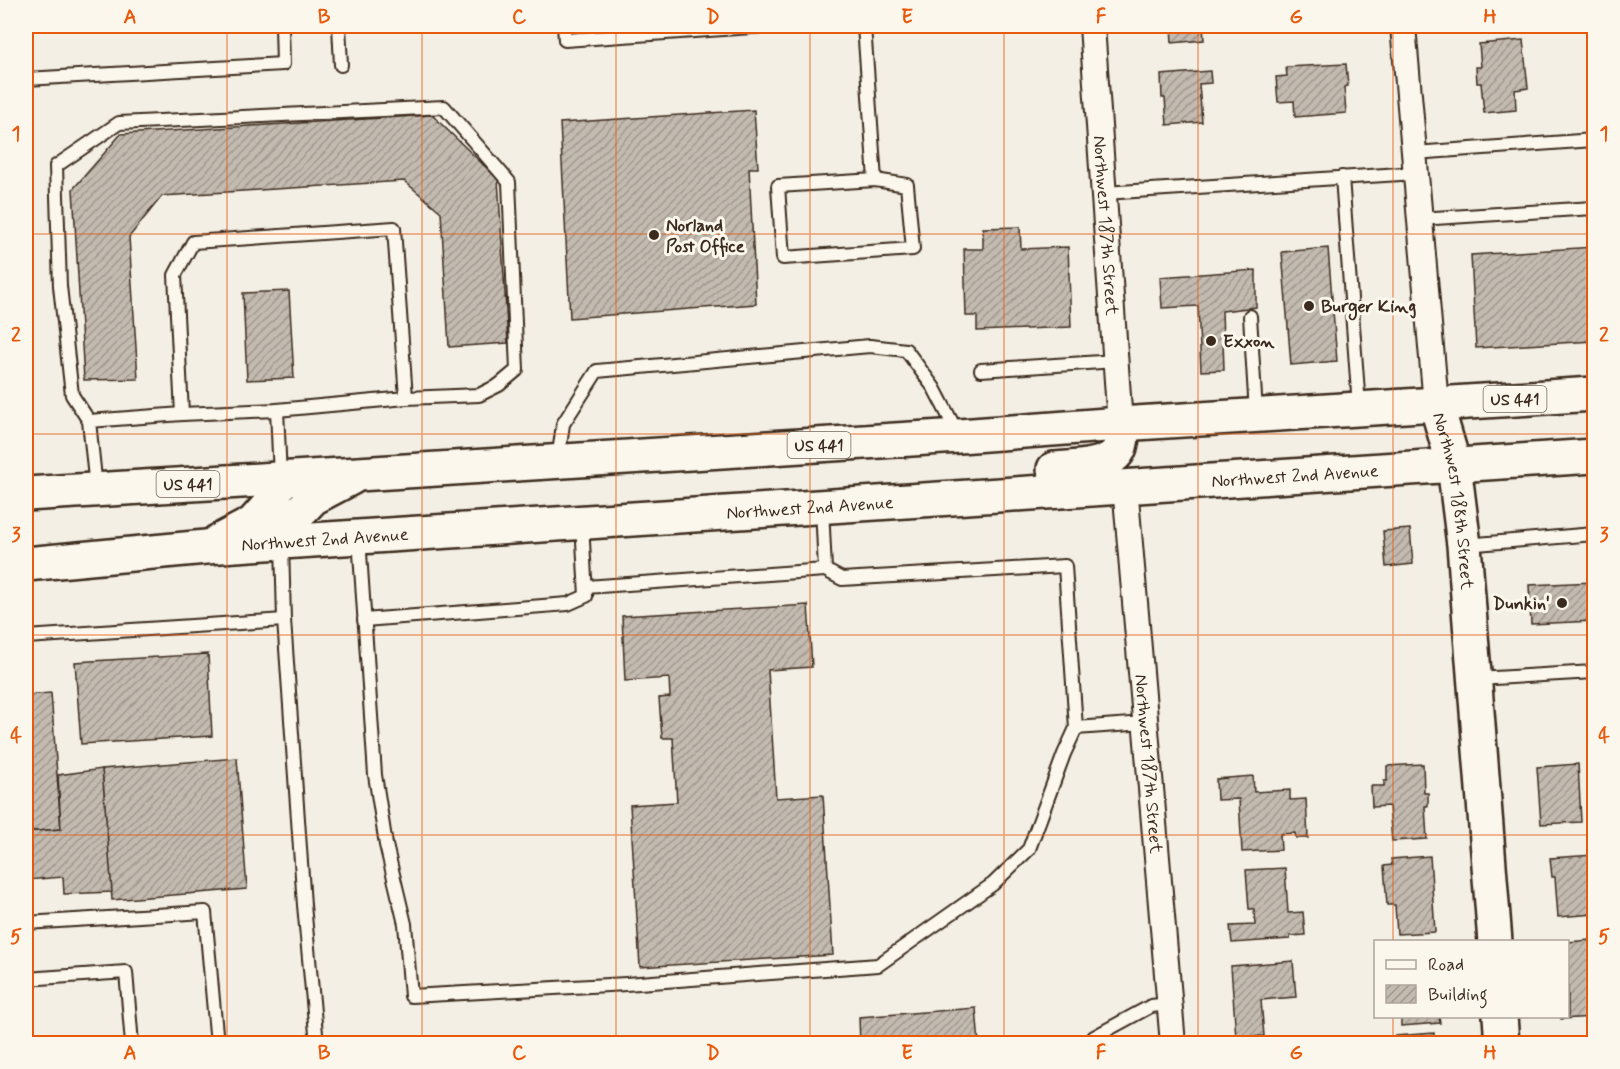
<svg xmlns="http://www.w3.org/2000/svg" width="1620" height="1069" viewBox="0 0 1620 1069" font-family="Mynerve,sans-serif">
<style>
.building{fill:url(#building-hatch);stroke:#3b2a1e;stroke-width:1.5}
.lines{fill:none;stroke-linecap:round;stroke-linejoin:round}
.lane-casing{stroke:#3b2a1e;stroke-width:16}
.street-casing{stroke:#3b2a1e;stroke-width:28}
.secondary-casing{stroke:#3b2a1e;stroke-width:38}
.primary-casing{stroke:#3b2a1e;stroke-width:38}
.lane{stroke:#fbf7ec;stroke-width:12}
.street{stroke:#fbf7ec;stroke-width:24}
.secondary{stroke:#fbf7ec;stroke-width:33}
.primary{stroke:#fbf7ec;stroke-width:33}
.grid{fill:none;stroke:#e8590c;stroke-width:1.5;stroke-opacity:0.55}
.poi-dot{fill:#3b2a1e;stroke:#fbf7ec;stroke-width:2}
.labels{text-anchor:middle;stroke-width:6;stroke-linejoin:round;paint-order:stroke}
.shield{fill:#fbf7ec;stroke:#75685c;stroke-width:1.5}
.shield-label{font-size:16px;font-weight:bold;fill:#3b2a1e}
.poi-label{font-size:18px;font-weight:bold;fill:#3b2a1e;stroke:#fbf7ec;text-anchor:start}
.street-label{font-size:18px;fill:#3b2a1e;stroke:#fbf7ec}
.neatline{fill:none;stroke:#e8590c;stroke-width:2}
.grid-label{font-size:20px;text-anchor:middle;font-weight:bold;fill:#e8590c}
</style>
<defs>
<pattern id="building-hatch" width="6" height="6" patternUnits="userSpaceOnUse" patternTransform="scale(1.5)"><rect width="6" height="6" fill="#c3bbb0"/><path d="M-1 1l2-2M0 6l6-6M5 7l2-2" fill="none" stroke="#a0988f"/></pattern>
</defs>
<rect width="100%" height="100%" fill="#f3efe4"/>
<filter id="ink" filterUnits="userSpaceOnUse"><feTurbulence type="fractalNoise" baseFrequency=".0167" numOctaves="2"/><feDisplacementMap in="SourceGraphic" scale="12" xChannelSelector="R" yChannelSelector="G"/><feConvolveMatrix kernelMatrix="1 2 1 2 8 2 1 2 1" color-interpolation-filters="sRGB"/></filter>
<g filter="url(#ink)">
<g class="building">
<polygon points="1171,26 1203,26 1204,40 1172,43"/>
<polygon points="1523,40 1528,88 1515,90 1516,110 1484,113 1481,83 1477,83 1476,67 1481,67 1479,44"/>
<polygon points="1346,64 1348,86 1344,87 1346,113 1295,117 1294,101 1278,102 1276,77 1287,76 1286,67"/>
<polygon points="1210,71 1211,83 1199,84 1202,122 1167,125 1165,98 1162,98 1161,75"/>
<polygon points="754,110 758,168 749,168 756,304 570,318 560,123"/>
<polygon points="432,115 498,179 508,343 449,347 441,212 404,181 162,196 129,237 138,379 84,380 73,189 121,134"/>
<polygon points="1020,227 1021,249 1068,247 1071,327 977,331 977,316 966,316 964,249 983,249 983,228"/>
<polygon points="1594,247 1594,341 1476,348 1471,255"/>
<polygon points="1328,248 1337,361 1291,365 1282,252"/>
<polygon points="1256,270 1256,307 1222,311 1224,370 1201,371 1198,306 1162,308 1160,277"/>
<polygon points="289,291 294,378 247,380 243,293"/>
<polygon points="1410,529 1413,564 1386,567 1383,531"/>
<polygon points="1594,582 1594,621 1531,624 1529,585"/>
<polygon points="808,605 812,667 768,670 776,798 823,795 833,955 640,967 630,805 677,802 673,738 662,738 659,698 670,697 669,678 625,681 622,616"/>
<polygon points="208,654 212,736 81,744 75,662"/>
<polygon points="51,693 61,829 26,832 26,695"/>
<polygon points="237,758 247,889 112,900 102,769"/>
<polygon points="1423,764 1424,793 1428,793 1428,806 1425,806 1427,839 1392,841 1389,806 1372,807 1371,786 1384,786 1384,781 1387,781 1387,766"/>
<polygon points="1578,764 1581,822 1541,824 1537,767"/>
<polygon points="102,769 112,892 64,894 63,877 26,880 26,832 61,829 58,775"/>
<polygon points="1253,776 1254,792 1290,790 1290,800 1306,799 1308,838 1296,838 1295,833 1280,834 1281,850 1242,852 1239,799 1217,800 1216,779"/>
<polygon points="1594,855 1594,914 1558,917 1555,877 1552,877 1550,858"/>
<polygon points="1430,856 1435,932 1397,934 1395,905 1387,905 1384,866 1392,865 1391,859"/>
<polygon points="1285,868 1288,913 1303,912 1305,935 1290,936 1290,939 1232,943 1230,926 1255,925 1254,909 1249,909 1246,870"/>
<polygon points="1590,940 1593,980 1594,980 1594,1017 1561,1019 1561,1016 1568,1016 1568,942"/>
<polygon points="1293,961 1296,997 1261,1000 1264,1036 1236,1038 1231,966"/>
<polygon points="976,1008 979,1044 860,1044 859,1017"/>
<polygon points="1401,1016 1439,1016 1440,1023 1401,1026"/>
<polygon points="1434,1033 1434,1040 1441,1040 1442,1044 1389,1044 1396,1043 1395,1036"/>
</g>
<g class="lines">
<g class="lane-casing">
<g id="lane">
<polyline points="339,26 341,65"/>
<polyline points="564,26 565,40 766,26"/>
<polyline points="864,26 875,180"/>
<polyline points="26,79 283,64 282,26"/>
<polyline points="1414,153 1594,140"/>
<polyline points="1342,177 1359,406"/>
<polygon points="875,180 907,185 913,249 783,258 778,186"/>
<polyline points="1104,193 1416,173"/>
<polyline points="1419,219 1594,208"/>
<polyline points="1250,316 1256,413"/>
<polyline points="981,370 1116,361"/>
<polyline points="277,410 280,477"/>
<polyline points="182,414 175,275 193,242 394,228 406,398"/>
<polyline points="89,421 182,414 277,410 406,398 479,395 499,385 517,370 509,182 444,107 119,123 56,166 60,286 72,395 89,421 96,488"/>
<polyline points="558,461 563,424 597,371 870,346 906,350 934,388 957,432"/>
<polyline points="822,507 825,570 842,579 1065,566 1076,728"/>
<polyline points="359,538 375,775 386,845 405,924 411,996 626,984 878,965 993,884 1029,849 1064,754 1076,728 1145,723"/>
<polyline points="282,543 284,620 304,905 317,1044"/>
<polyline points="1465,545 1594,534"/>
<polyline points="586,587 825,570"/>
<polyline points="364,620 568,604 586,596 582,523"/>
<polyline points="26,637 284,620"/>
<polyline points="1477,679 1594,672"/>
<polyline points="26,923 205,912 217,1044"/>
<polyline points="26,979 126,972 132,1044"/>
<polyline points="1094,1044 1094,1037 1151,1006 1170,1004"/>
</g>
</g>
<g class="street-casing">
<g id="street">
<path id="s1" d="M1092 26 1120 424"/>
<polyline points="1403,26 1436,404"/>
<path id="s2" d="M1125 486 1173 1044"/>
</g>
</g>
<g class="secondary-casing">
<g id="secondary">
<path id="s3" d="M1436 404 1454 465 1464 545 1495 942"/>
<polyline points="1500,1016 1502,1044"/>
</g>
</g>
<g class="primary-casing">
<g id="primary">
<path d="M1054 469C1073 467 1117 469 1121 443 1123 437 1121 430 1120 424"/>
<polyline points="26,494 358,474 959,436 1120,424 1594,394"/>
<polyline points="217,542 253,523 270,504 281,479"/>
<polyline points="282,542 295,517 313,498 351,478"/>
<path id="s4" d="M26 564 206 547 282 542 1594 456"/>
</g>
</g>
<use href="#lane" class="lane"/>
<use href="#street" class="street"/>
<use href="#secondary" class="secondary"/>
<use href="#primary" class="primary"/>
</g>
</g>
<path class="grid" d="M227 26V1044M422 26V1044M616 26V1044M810 26V1044M1004 26V1044M1198 26V1044M1393 26V942M26 234H1594M26 434H1594M26 635H1594M26 835H1594M1393 1016V1044"/>
<g class="poi-dot">
<circle cx="654" cy="235" r="6"/>
<circle cx="1309" cy="306" r="6"/>
<circle cx="1211" cy="341" r="6"/>
<circle cx="1562" cy="603" r="6"/>
</g>
<g class="labels">
<g class="shield">
<rect x="1483.5" y="386" width="63" height="26" rx="4.5"/>
<rect x="787.5" y="432" width="63" height="26" rx="4.5"/>
<rect x="156.5" y="471" width="63" height="26" rx="4.5"/>
</g>
<g class="shield-label">
<text x="1515" y="405">US 441</text>
<text x="819" y="451">US 441</text>
<text x="188" y="490">US 441</text>
</g>
<g class="poi-label">
<text x="666" y="231">Norland<tspan x="666" dy="21">Post Office</tspan></text>
<text x="1321" y="312">Burger King</text>
<text x="1223" y="347">Exxon</text>
<text x="1550" y="609" text-anchor="end">Dunkin'</text>
</g>
<g class="street-label">
<text dy="6" stroke="none"><textPath href="#s1" startOffset="200">Northwest 187th Street</textPath></text>
<text dy="6" stroke="none"><textPath href="#s4" startOffset="1272">Northwest 2nd Avenue</textPath></text>
<text dy="6" stroke="none"><textPath href="#s3" startOffset="99">Northwest 188th Street</textPath></text>
<text dy="6" stroke="none"><textPath href="#s4" startOffset="786">Northwest 2nd Avenue</textPath></text>
<text dy="6" stroke="none"><textPath href="#s4" startOffset="300">Northwest 2nd Avenue</textPath></text>
<text dy="6" stroke="none"><textPath href="#s2" startOffset="279">Northwest 187th Street</textPath></text>
</g>
</g>
<rect width="1620" height="1069" fill="none" stroke="#fbf7ec" stroke-width="66"/>
<rect x="1374" y="940" width="195" height="78" fill="#fbf7ec" stroke="#aea59a" stroke-width="1.5"/>
<rect x="1386" y="960" width="30" height="9" fill="#fbf7ec" stroke="#aea59a" stroke-width="1.5"/>
<text x="1428" y="970" font-size="18" fill="#3b2a1e">Road</text>
<rect x="1386" y="985" width="30" height="18" fill="url(#building-hatch)" stroke="#aea59a" stroke-width="1.5"/>
<text x="1428" y="1000" font-size="18" fill="#3b2a1e">Building</text>
<rect x="33" y="33" width="1554" height="1003" class="neatline"/>
<g class="grid-label">
<text x="130" y="23">A</text>
<text x="324" y="23">B</text>
<text x="519" y="23">C</text>
<text x="713" y="23">D</text>
<text x="907" y="23">E</text>
<text x="1101" y="23">F</text>
<text x="1296" y="23">G</text>
<text x="1490" y="23">H</text>
<text x="16" y="140">1</text>
<text x="1604" y="140">1</text>
<text x="16" y="341">2</text>
<text x="1604" y="341">2</text>
<text x="16" y="541">3</text>
<text x="1604" y="541">3</text>
<text x="16" y="742">4</text>
<text x="1604" y="742">4</text>
<text x="16" y="943">5</text>
<text x="1604" y="943">5</text>
<text x="130" y="1059">A</text>
<text x="324" y="1059">B</text>
<text x="519" y="1059">C</text>
<text x="713" y="1059">D</text>
<text x="907" y="1059">E</text>
<text x="1101" y="1059">F</text>
<text x="1296" y="1059">G</text>
<text x="1490" y="1059">H</text>
</g>
</svg>
